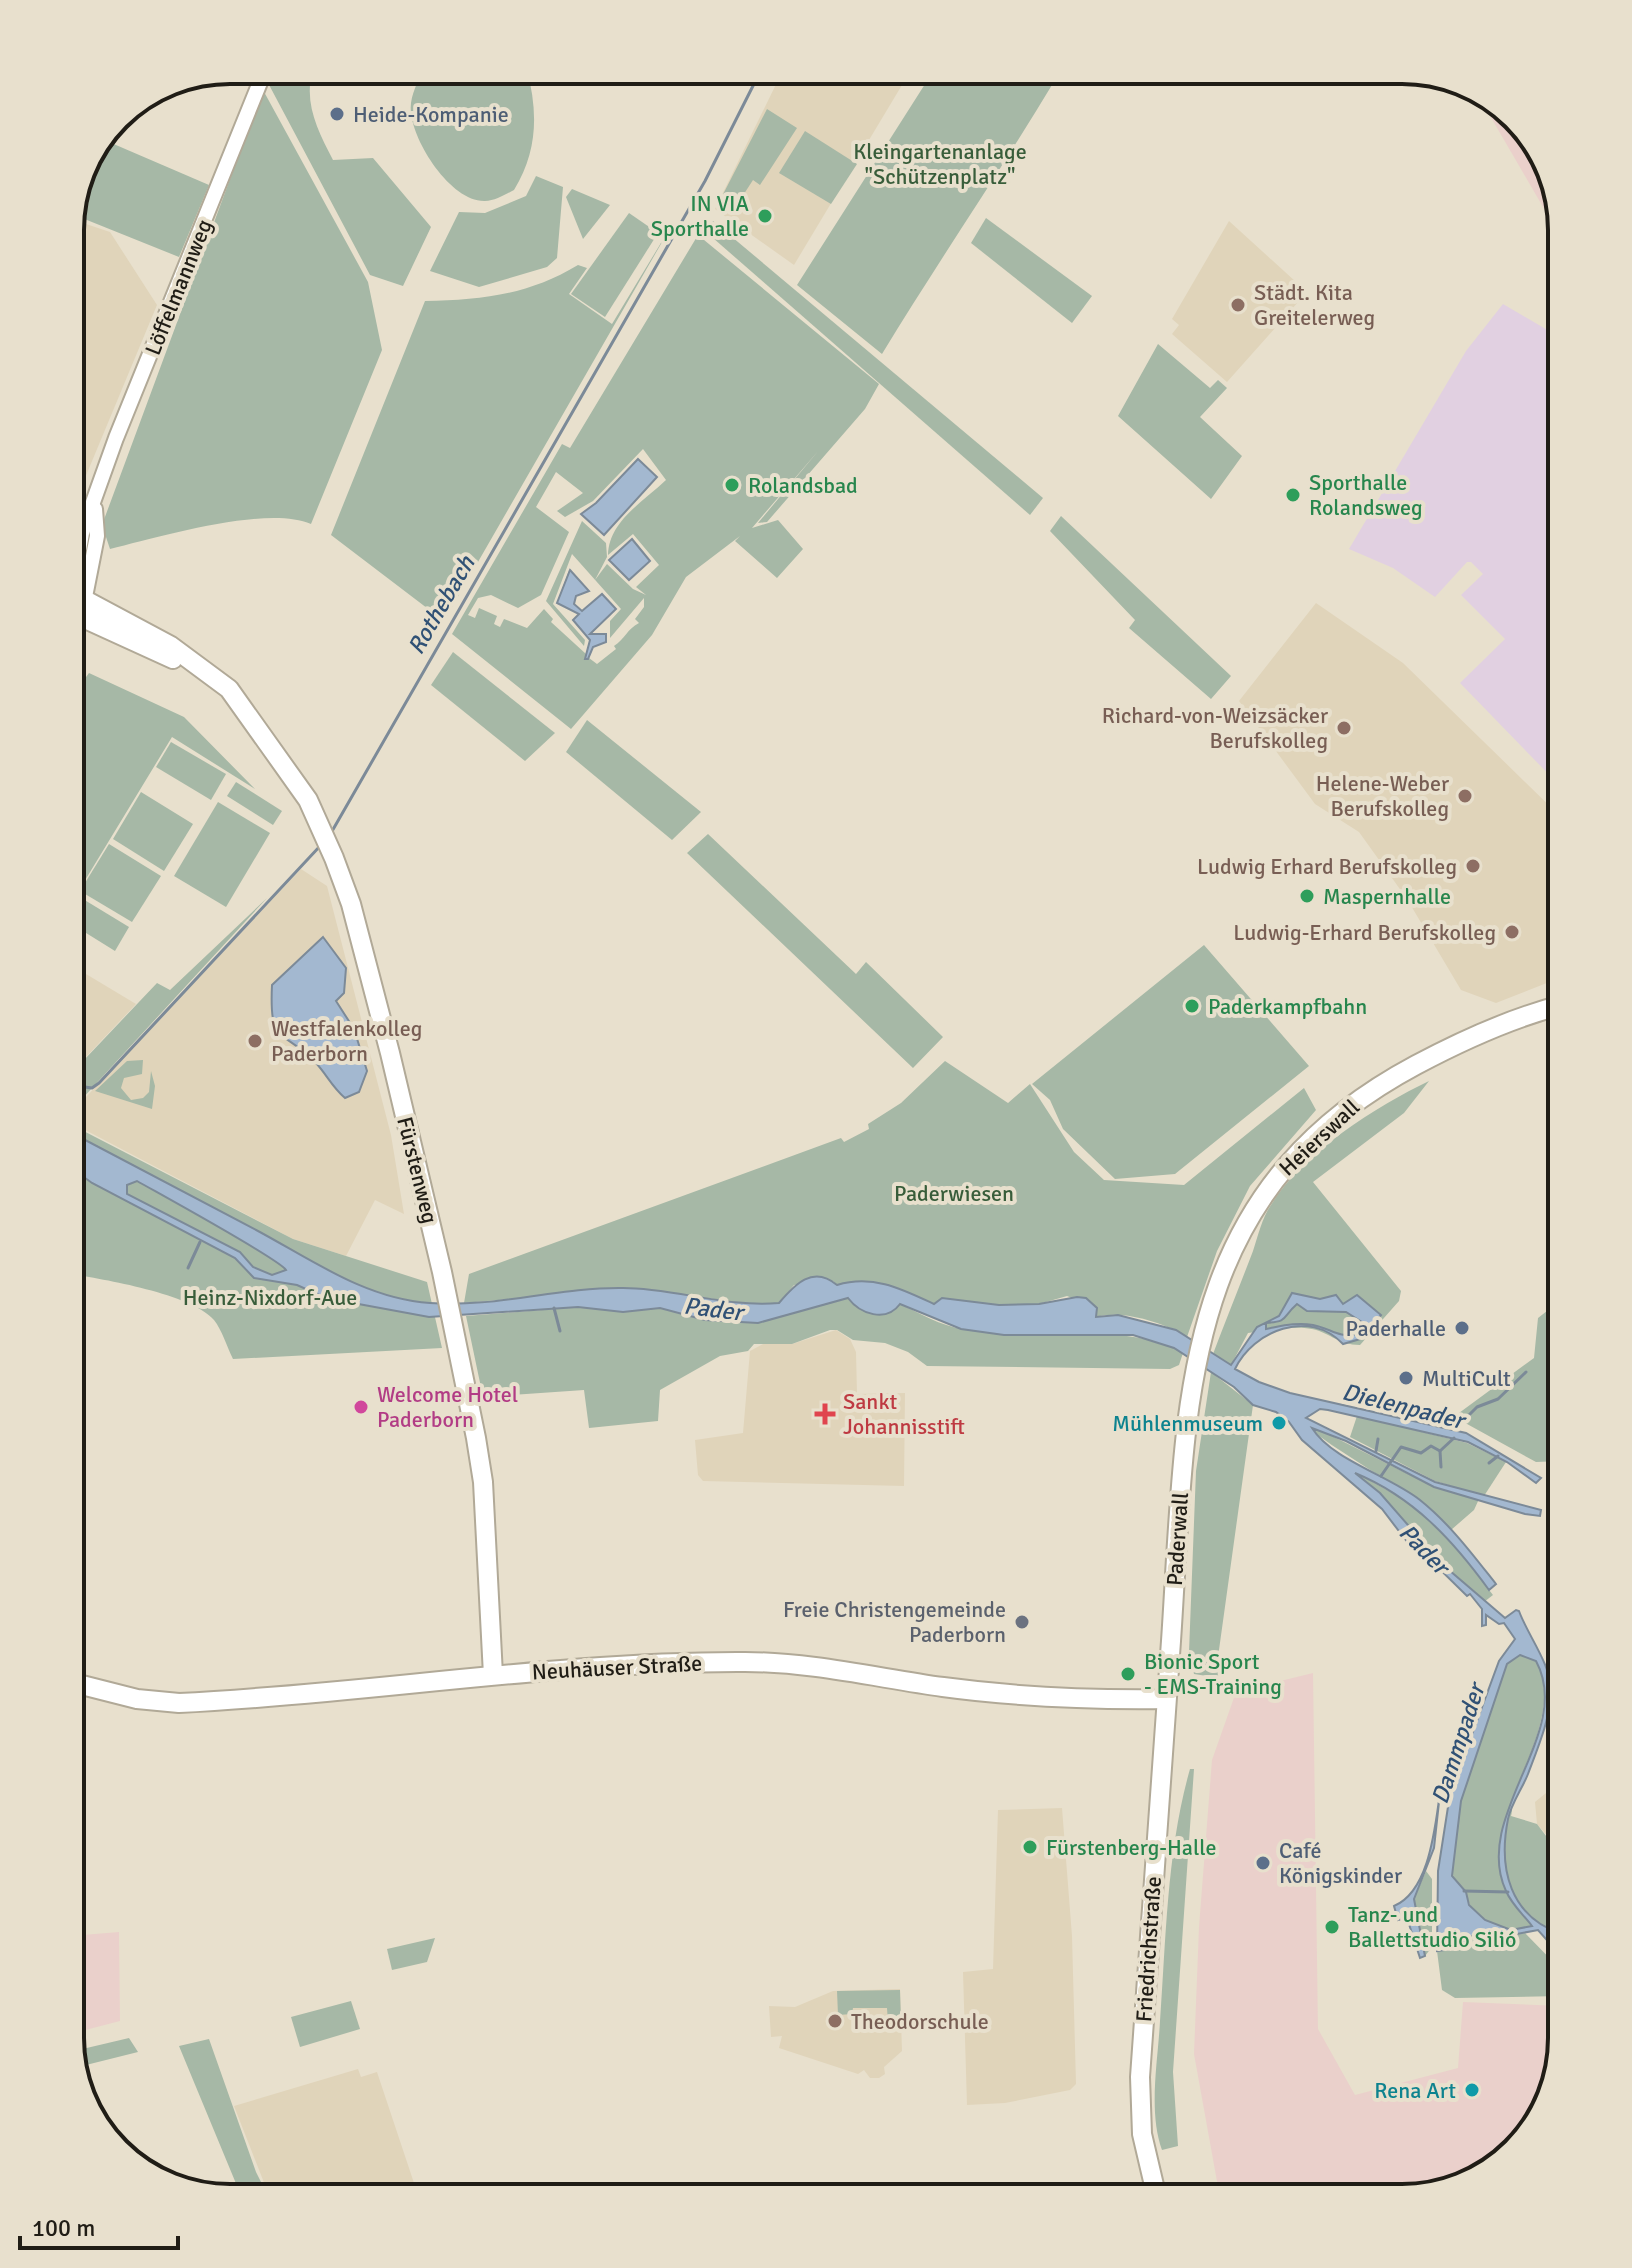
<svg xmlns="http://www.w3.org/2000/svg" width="1632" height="2268" viewBox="0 0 1632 2268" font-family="Signika,sans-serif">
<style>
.commercial{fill:#ead0cb}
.industrial{fill:#e1d0e1}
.built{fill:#e0d4ba}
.green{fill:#a6b8a6;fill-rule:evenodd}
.water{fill:#a3b8d0;stroke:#7c8a98;stroke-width:2;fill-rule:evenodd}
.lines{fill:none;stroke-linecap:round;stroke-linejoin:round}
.stream{stroke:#7c8a98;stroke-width:3}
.minor-casing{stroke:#b1a997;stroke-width:18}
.major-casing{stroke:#b1a997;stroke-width:22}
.minor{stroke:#fff;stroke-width:14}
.major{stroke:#fff;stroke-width:18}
.service-dot{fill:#5c6f8a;stroke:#e8e0cd;stroke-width:3}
.leisure-dot{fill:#2e9e5b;stroke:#e8e0cd;stroke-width:3}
.education-dot{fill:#8d6e63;stroke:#e8e0cd;stroke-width:3}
.hotel-dot{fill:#d1479c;stroke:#e8e0cd;stroke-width:3}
.health-dot{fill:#e0444e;stroke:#e8e0cd;stroke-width:3}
.culture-dot{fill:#0f9aa8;stroke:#e8e0cd;stroke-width:3}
.worship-dot{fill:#6b7280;stroke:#e8e0cd;stroke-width:3}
.labels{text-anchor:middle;stroke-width:8;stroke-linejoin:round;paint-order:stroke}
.service-label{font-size:22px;fill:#4e5e75;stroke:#e8e0cd;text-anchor:start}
.park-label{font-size:22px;fill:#385d3a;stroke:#e8e0cd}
.leisure-label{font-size:22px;fill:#27864d;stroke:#e8e0cd;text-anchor:start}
.street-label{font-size:22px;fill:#201d16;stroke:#e8e0cd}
.education-label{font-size:22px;fill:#785e54;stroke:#e8e0cd;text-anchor:end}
.hotel-label{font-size:22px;fill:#b23c85;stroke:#e8e0cd;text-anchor:start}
.health-label{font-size:22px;fill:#be3a42;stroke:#e8e0cd;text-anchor:start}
.culture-label{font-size:22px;fill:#0d838f;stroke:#e8e0cd;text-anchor:end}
.worship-label{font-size:22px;fill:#5b616d;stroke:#e8e0cd;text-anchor:end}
.water-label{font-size:24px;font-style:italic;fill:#305175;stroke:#e8e0cd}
.rim{fill:none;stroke:#201d16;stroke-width:4}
</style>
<rect width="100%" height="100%" fill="#e8e0cd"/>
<g class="commercial">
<polygon points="1475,90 1482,92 1540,150 1560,223 1554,226"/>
<polygon points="1313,1673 1318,2029 1355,2095 1458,2068 1463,2002 1562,2006 1562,2038 1541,2117 1482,2176 1402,2198 1220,2198 1194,2054 1199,1927 1212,1760 1236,1692"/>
<polygon points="119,1932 120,2021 70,2034 70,1936"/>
</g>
<polygon class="industrial" points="1503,304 1556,335 1562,333 1562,788 1460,683 1505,639 1461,595 1483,574 1471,562 1467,562 1435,597 1393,568 1349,549 1466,351"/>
<g class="built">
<polygon points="783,70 911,70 794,265 715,209"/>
<polygon points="71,219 110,232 157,305 70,514"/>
<polygon points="1229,221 1307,292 1227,382 1172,334 1179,325 1172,319"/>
<polygon points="1316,603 1403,663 1562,818 1562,977 1496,1003 1461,990 1407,899 1359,832 1315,804 1239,701"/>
<polygon points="301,869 327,886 391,1135 404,1214 375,1200 346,1256 293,1239 70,1122 70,1114"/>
<polygon points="70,943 85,953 76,968 136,1004 83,1060 70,1058"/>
<polygon points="836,1330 850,1339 856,1352 857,1394 905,1393 904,1486 703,1481 698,1475 695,1440 743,1433 750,1351 765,1343 792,1344"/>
<polygon points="1562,1780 1562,1853 1537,1824 1535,1802"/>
<polygon points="1062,1808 1072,1936 1076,2084 1070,2090 1005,2103 967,2105 963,1972 993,1969 998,1810"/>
<polygon points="900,1989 902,2051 884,2067 885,2074 879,2078 870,2078 864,2070 858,2074 779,2048 782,2036 771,2037 769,2006 795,2007 833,1991"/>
<polygon points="358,2069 361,2077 377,2072 419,2198 270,2198 234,2106"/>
</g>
<g class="green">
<path d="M273 70H313C303 102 318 131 333 160L373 158 431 227 403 286 370 275 267 81Z"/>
<path d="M422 70H527C538 112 538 151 514 190 506 194 495 201 485 201 451 202 413 142 411 112 409 97 418 83 422 70Z"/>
<path d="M934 70H1057L1055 80C999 173 938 262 882 354L797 285Z"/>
<path d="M263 90 368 282 382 350 311 524C266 505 160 537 110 549L102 525Z"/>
<polygon points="767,109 797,128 760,185 753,180 731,214 718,204"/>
<polygon points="805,131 857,164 831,204 779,173"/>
<polygon points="102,139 209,185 179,257 72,214 87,159"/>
<polygon points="536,176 563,187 557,258 547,267 479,287 430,271 459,212 485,213 526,196"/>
<polygon points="572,189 610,205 583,239 566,197"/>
<polygon points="629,213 658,233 605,317 571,294"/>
<polygon points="986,218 1092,296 1072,323 971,243"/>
<polygon points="713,221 1043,498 1030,515 705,231"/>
<path d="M673 223 444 621 331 535 425 301C482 300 528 295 578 265L587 268 569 294 612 324Z"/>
<path d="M698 235 879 384 865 409 767 522 758 523 819 450 752 528 778 520 803 549 777 578 735 541 740 536 686 577 652 635 571 729 452 634 562 444 570 448ZM643 449 666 480C643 502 609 521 608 555L633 534 659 565 636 587 646 595 633 589 607 564 595 580 607 557 606 543 582 521 546 601 584 646 585 640 553 604 572 554 621 609 610 621V638L644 598V607L635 619 639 623C627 629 625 639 614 646L616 649 597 664 589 658 593 647 606 642V634H591L616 609 602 594 582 611 574 604 576 596 589 591 569 570 557 603 579 614 572 620 590 640 586 654 551 622 553 619 544 609 527 628 504 619 500 627 494 624 497 616 479 608 475 618 468 615 478 598 491 595 518 608 541 595 569 532 536 507 556 472 583 493 557 511 565 517 593 501Z"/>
<polygon points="1158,344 1210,388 1218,380 1227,388 1200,417 1242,456 1211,499 1118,416"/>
<polygon points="1061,516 1231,676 1211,699 1129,628 1135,620 1050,531"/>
<polygon points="453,652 555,733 525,761 431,685"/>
<polygon points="89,673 184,717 255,789 172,737 70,905 70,699"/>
<polygon points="587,720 701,812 672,840 566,752"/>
<polygon points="171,742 226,774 211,800 156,767"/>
<polygon points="236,782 282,811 273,825 227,796"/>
<polygon points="141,792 193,824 164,871 113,839"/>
<polygon points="218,802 270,833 226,907 174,876"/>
<polygon points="708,834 856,974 866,962 943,1037 913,1068 687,853"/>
<polygon points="109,844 161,876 132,922 80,891"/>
<polygon points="78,896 129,927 115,951 70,923 70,908"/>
<polygon points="267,898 70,1112 70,1058 84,1060 157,983 170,990"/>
<polygon points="1204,945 1309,1066 1175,1174 1115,1179 1063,1129 1050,1100 1032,1084"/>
<polygon points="143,1060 142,1074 124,1078 121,1088 131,1100 143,1098 149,1092 151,1071 155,1086 152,1109 95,1091 127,1061"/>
<path d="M945 1061 1008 1103 1030 1084 1074 1152 1104 1180 1184 1185 1304 1088 1316 1110 1250 1186 1217 1251 1187 1337C1165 1323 1122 1309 1096 1317L1097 1308 1067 1296 1039 1304 999 1305 942 1298 935 1304 837 1285 833 1281 794 1285 779 1303 757 1305 635 1288 464 1303 469 1274 841 1138 844 1142 869 1129 868 1124 901 1103Z"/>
<path d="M1429 1081 1404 1113 1313 1182 1401 1291 1399 1301 1360 1345C1338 1345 1331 1333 1312 1329 1292 1325 1268 1331 1248 1333L1231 1365 1213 1354C1226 1320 1240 1285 1253 1251 1258 1236 1262 1218 1271 1205 1303 1152 1377 1106 1429 1081Z"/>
<path d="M70 1124 293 1239 427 1282 442 1348 233 1359C227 1347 222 1330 214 1320 192 1294 103 1279 70 1274Z"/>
<path d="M848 1298C863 1319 878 1311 900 1304 919 1313 941 1326 963 1329 1030 1339 1127 1321 1183 1353L1179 1365 1170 1369 927 1366 908 1352 885 1343 853 1340 837 1330H830L792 1344H754L748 1351 720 1356 660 1390 658 1421 589 1428 584 1390 483 1397 466 1316 578 1307 607 1308 623 1312 660 1308 705 1320Z"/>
<polygon points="1547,1311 1562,1336 1562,1461 1536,1462 1458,1419 1459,1413 1534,1358 1538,1318"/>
<polygon points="1211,1372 1253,1405 1218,1657 1218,1663 1225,1665 1224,1674 1213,1677 1194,1674 1189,1652 1196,1471"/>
<polygon points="1357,1416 1467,1443 1506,1462 1484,1496 1435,1481 1350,1437"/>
<path d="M1314 1427 1434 1487 1479 1499 1474 1510 1451 1530C1410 1490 1361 1467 1315 1433Z"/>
<polygon points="1355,1472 1417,1507 1449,1539 1493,1595 1484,1602 1442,1564"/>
<path d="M1520 1655 1536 1660C1559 1704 1528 1755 1513 1798 1511 1804 1513 1809 1511 1816L1537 1824 1562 1857V1932C1532 1926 1493 1938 1472 1908 1468 1903 1468 1896 1465 1891 1461 1885 1456 1883 1452 1876L1461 1801 1507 1664Z"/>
<path d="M1190 1769H1194L1173 2072 1178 2146 1162 2150C1148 2111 1158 2061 1160 2021 1166 1938 1167 1849 1190 1769Z"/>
<polygon points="1426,1871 1432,1879 1432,1947 1425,1956 1414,1899"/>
<polygon points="1525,1933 1562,1971 1562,1996 1455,1998 1442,1990 1437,1951 1465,1947 1470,1936 1492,1938 1495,1947 1505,1936"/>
<polygon points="435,1938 427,1962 392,1970 387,1949"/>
<polygon points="900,1990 901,2022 888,2023 887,2008 853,2008 852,2014 838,2015 837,1991"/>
<polygon points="351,2001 360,2029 300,2047 291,2017"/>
<polygon points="129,2038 138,2052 78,2067 74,2051"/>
<polygon points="209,2039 256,2172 269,2198 242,2198 179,2046"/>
</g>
<g class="water">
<polygon points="638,459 657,477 604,535 581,514 596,503"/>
<polygon points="632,539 650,561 629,580 609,560"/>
<polygon points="570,570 589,591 576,596 574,604 582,611 602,594 616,609 590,634 606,634 606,642 593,647 588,659 585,659 590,640 573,620 579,614 557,603"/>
<path d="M323 937 346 968 344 993 336 1001 354 1029 367 1071 359 1092 345 1098C332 1087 327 1075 316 1063 282 1027 269 1048 272 985Z"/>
<path d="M70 1132C133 1165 196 1198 258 1231 312 1260 366 1299 430 1303 494 1308 558 1287 623 1288 675 1288 726 1308 779 1303 795 1284 813 1265 837 1285 873 1274 902 1289 934 1304L942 1298 999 1305 1039 1304 1077 1297 1086 1298 1097 1308 1096 1317 1118 1315 1176 1330 1231 1365 1257 1327 1279 1316 1292 1293 1320 1299 1336 1295 1343 1304 1357 1295 1381 1315 1360 1339 1343 1344C1309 1308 1253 1331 1235 1369L1259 1382 1290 1393 1466 1433 1541 1478 1536 1483 1507 1462 1468 1442 1328 1410 1320 1409 1306 1418 1435 1482 1541 1510 1540 1516 1525 1514 1434 1487 1346 1441 1312 1428C1332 1460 1390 1476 1420 1500 1450 1524 1473 1555 1496 1584L1489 1590C1452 1539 1413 1497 1355 1473L1380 1493 1442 1564 1505 1618 1516 1610 1519 1611C1528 1636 1551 1664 1551 1691 1551 1717 1537 1750 1528 1774 1522 1789 1511 1804 1508 1819 1498 1869 1510 1917 1562 1934V1957L1538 1930 1506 1936 1507 1943 1495 1948 1492 1938 1470 1936 1465 1947 1437 1951 1438 1871 1450 1794 1499 1661 1515 1639 1504 1623 1499 1624 1486 1615V1625L1482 1626V1609L1470 1594 1467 1596 1411 1541 1408 1543 1382 1509 1302 1440 1289 1422 1276 1412 1253 1405 1234 1387 1174 1348 1133 1335H1004L961 1329 900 1304C886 1323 860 1314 848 1298L758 1323 705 1320 660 1308 623 1312 578 1307 429 1317 326 1298 297 1285 254 1278 235 1258 92 1183 70 1167ZM137 1181C158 1193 279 1259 286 1270L272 1275 253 1267 240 1252 127 1194V1185ZM1297 1304 1307 1311 1346 1312 1365 1324 1358 1334C1336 1338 1333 1329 1313 1325 1296 1322 1282 1326 1266 1329V1323C1290 1321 1281 1318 1297 1304ZM1520 1655 1536 1661C1575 1733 1471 1815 1506 1891 1512 1905 1523 1914 1532 1926L1511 1930 1485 1920 1469 1905 1466 1892 1452 1876 1461 1801 1507 1664Z"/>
<path d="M1440 1793 1434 1848 1414 1899 1425 1956 1420 1958 1407 1918 1398 1920 1394 1906C1430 1891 1435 1826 1440 1793Z"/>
</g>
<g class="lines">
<g class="stream">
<polyline points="331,833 705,181 761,70"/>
<polyline points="70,1085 92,1088 99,1083 321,845"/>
<polyline points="188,1268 200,1242"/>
<polyline points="554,1308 560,1331"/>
<polyline points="1462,1422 1477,1407 1498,1399 1526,1372"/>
<polyline points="1376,1451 1378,1439"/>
<polyline points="1440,1451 1441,1467"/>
<polyline points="1489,1463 1498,1456"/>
<polyline points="1381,1476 1401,1447 1421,1453 1431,1446 1440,1451 1454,1438"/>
<polyline points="1560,1516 1562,1517"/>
<polyline points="1464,1891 1508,1892"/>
</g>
<g class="minor-casing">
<g id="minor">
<polyline points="70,600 82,533 116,438 265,70"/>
<polyline points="83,607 97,536 95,509"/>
</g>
</g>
<g class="major-casing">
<g id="major">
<polyline points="70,592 171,646 229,689 308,800 334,858 351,904 390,1053 442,1272 476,1438 483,1482 493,1675"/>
<polyline points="70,612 173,659"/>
<path d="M70 1682 137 1699 179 1703C368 1694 556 1661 745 1662 811 1662 878 1678 943 1687 1017 1697 1092 1700 1166 1699"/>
<path d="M1157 2198 1142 2134 1140 2077C1150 1932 1161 1786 1171 1641 1187 1403 1176 1193 1416 1065 1463 1040 1511 1018 1562 1005"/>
</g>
</g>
<use href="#minor" class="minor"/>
<use href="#major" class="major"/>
</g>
<g class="service-dot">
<circle cx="337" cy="114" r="8"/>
<circle cx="1462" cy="1328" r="8"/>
<circle cx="1406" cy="1378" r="8"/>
<circle cx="1263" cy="1863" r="8"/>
</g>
<g class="leisure-dot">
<circle cx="765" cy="216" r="8"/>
<circle cx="732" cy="485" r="8"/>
<circle cx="1293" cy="495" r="8"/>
<circle cx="1307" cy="896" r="8"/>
<circle cx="1192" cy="1006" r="8"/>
<circle cx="1128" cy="1674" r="8"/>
<circle cx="1030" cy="1847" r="8"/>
<circle cx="1332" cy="1927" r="8"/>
</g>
<g class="education-dot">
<circle cx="1238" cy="305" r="8"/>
<circle cx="1344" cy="728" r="8"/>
<circle cx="1465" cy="796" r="8"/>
<circle cx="1473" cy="866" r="8"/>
<circle cx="1512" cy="932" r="8"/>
<circle cx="255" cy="1041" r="8"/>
<circle cx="835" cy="2021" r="8"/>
</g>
<circle class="hotel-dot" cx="361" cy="1407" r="8"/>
<path class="health-dot" d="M821 1402h8v8h8v8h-8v8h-8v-8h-8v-8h8z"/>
<g class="culture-dot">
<circle cx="1279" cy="1423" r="8"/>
<circle cx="1472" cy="2090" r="8"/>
</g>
<circle class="worship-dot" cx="1022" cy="1622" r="8"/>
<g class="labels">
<g class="service-label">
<text x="353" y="122">Heide-Kompanie</text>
<text x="1446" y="1336" text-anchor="end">Paderhalle</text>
<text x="1422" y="1386">MultiCult</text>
<text x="1279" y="1858">Café<tspan x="1279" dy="25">Königskinder</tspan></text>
</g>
<g class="park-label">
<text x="940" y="159">Kleingartenanlage<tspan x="940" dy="25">"Schützenplatz"</tspan></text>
<text x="954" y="1201">Paderwiesen</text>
<text x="270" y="1305">Heinz-Nixdorf-Aue</text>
</g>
<g class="leisure-label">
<text x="749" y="211" text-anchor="end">IN VIA<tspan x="749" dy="25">Sporthalle</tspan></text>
<text x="1309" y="490">Sporthalle<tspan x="1309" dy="25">Rolandsweg</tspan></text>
<text x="748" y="493">Rolandsbad</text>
<text x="1323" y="904">Maspernhalle</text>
<text x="1208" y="1014">Paderkampfbahn</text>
<text x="1144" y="1669">Bionic Sport<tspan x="1144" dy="25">- EMS-Training</tspan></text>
<text x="1046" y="1855">Fürstenberg-Halle</text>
<text x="1348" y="1922">Tanz- und<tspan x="1348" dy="25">Ballettstudio Silió</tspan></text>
</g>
<g class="street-label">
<text transform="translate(178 287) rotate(-68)" y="8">Löffelmannweg</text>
<text transform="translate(1319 1137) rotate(-43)" y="8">Heierswall</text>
<text transform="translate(418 1170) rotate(76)" y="8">Fürstenweg</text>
<text transform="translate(1177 1539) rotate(-86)" y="8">Paderwall</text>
<text transform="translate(617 1667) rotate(-3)" y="8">Neuhäuser Straße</text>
<text transform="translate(1148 1949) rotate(-86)" y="8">Friedrichstraße</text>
</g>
<g class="education-label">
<text x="1254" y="300" text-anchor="start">Städt. Kita<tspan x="1254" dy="25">Greitelerweg</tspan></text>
<text x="1328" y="723">Richard-von-Weizsäcker<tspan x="1328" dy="25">Berufskolleg</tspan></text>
<text x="1449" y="791">Helene-Weber<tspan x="1449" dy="25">Berufskolleg</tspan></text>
<text x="1457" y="874">Ludwig Erhard Berufskolleg</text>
<text x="1496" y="940">Ludwig-Erhard Berufskolleg</text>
<text x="271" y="1036" text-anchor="start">Westfalenkolleg<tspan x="271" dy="25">Paderborn</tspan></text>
<text x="851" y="2029" text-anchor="start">Theodorschule</text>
</g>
<g class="hotel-label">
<text x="377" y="1402">Welcome Hotel<tspan x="377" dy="25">Paderborn</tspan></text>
</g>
<g class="health-label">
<text x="843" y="1409">Sankt<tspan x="843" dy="25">Johannisstift</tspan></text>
</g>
<g class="culture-label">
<text x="1263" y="1431">Mühlenmuseum</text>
<text x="1456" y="2098">Rena Art</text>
</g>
<g class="worship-label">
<text x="1006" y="1617">Freie Christengemeinde<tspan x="1006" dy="25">Paderborn</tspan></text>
</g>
<g class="water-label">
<text transform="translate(441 605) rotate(-60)" y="8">Rothebach</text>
<text transform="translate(713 1309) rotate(7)" y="8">Pader</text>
<text transform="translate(1403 1406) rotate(14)" y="8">Dielenpader</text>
<text transform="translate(1424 1549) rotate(46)" y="8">Pader</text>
<text transform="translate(1458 1744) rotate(-72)" y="8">Dammpader</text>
</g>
</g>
<path d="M0 0H1632V2268H0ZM230 84H1402A146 146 0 0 1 1548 230V2038A146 146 0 0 1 1402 2184H230A146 146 0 0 1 84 2038V230A146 146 0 0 1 230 84Z" fill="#e8e0cd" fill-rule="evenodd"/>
<path class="rim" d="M230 84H1402A146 146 0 0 1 1548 230V2038A146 146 0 0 1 1402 2184H230A146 146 0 0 1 84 2038V230A146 146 0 0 1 230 84Z"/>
<path d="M20 2236v12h158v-12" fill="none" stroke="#201d16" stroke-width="4"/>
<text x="32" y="2236" font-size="24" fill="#201d16" stroke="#e8e0cd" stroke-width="6" paint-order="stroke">100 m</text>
</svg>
